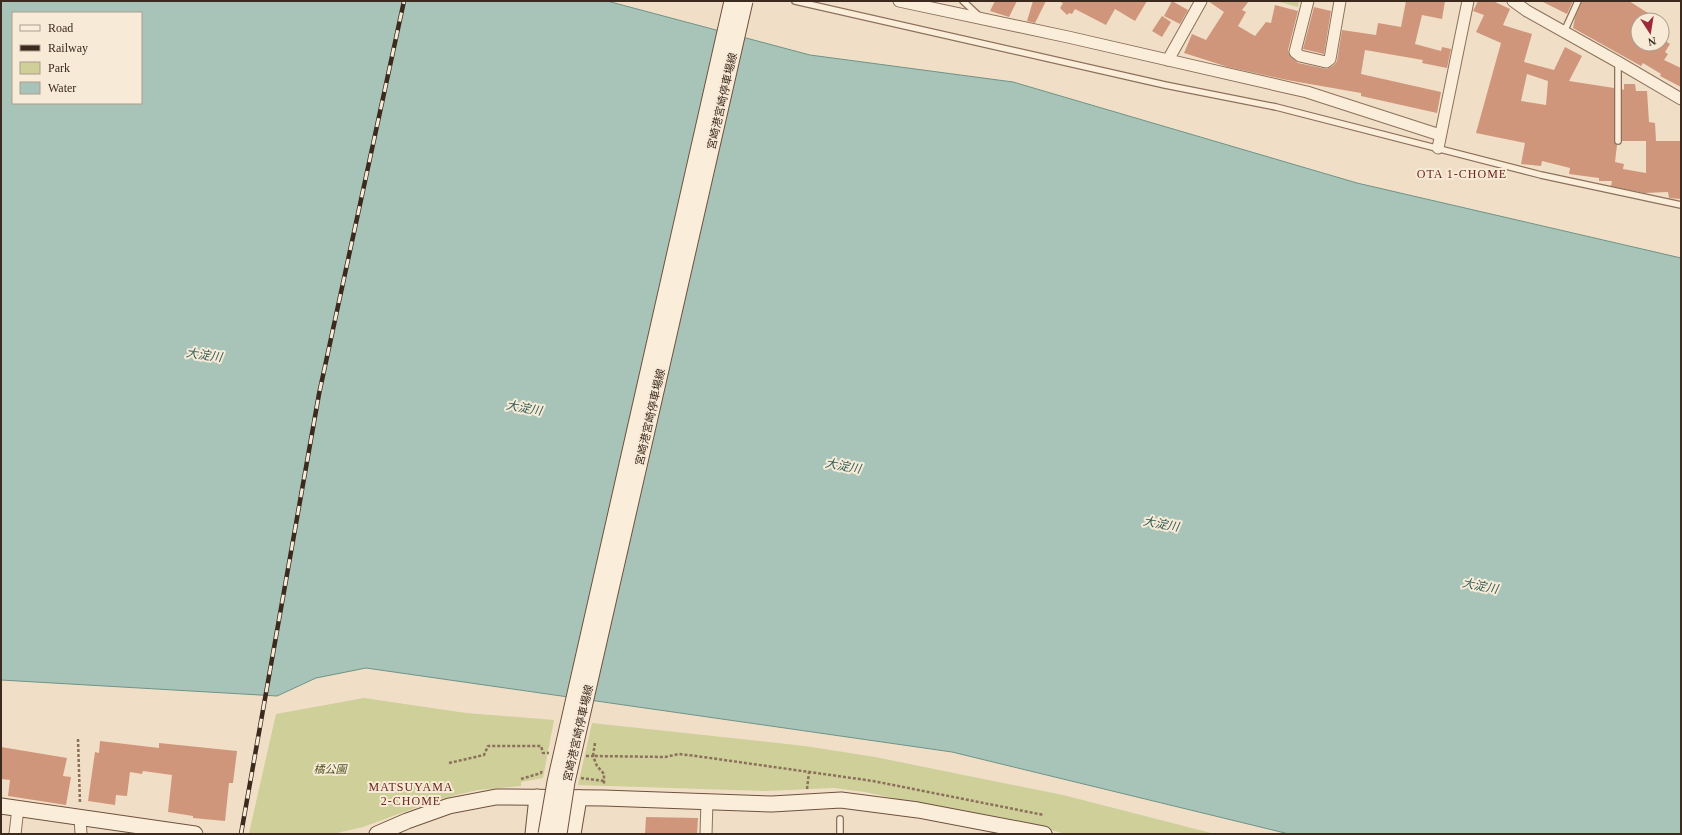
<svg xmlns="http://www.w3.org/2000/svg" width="1682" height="835" viewBox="0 0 1682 835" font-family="'Times New Roman','Noto Sans JP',serif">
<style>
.green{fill:#cecf99}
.water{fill:#a8c4b9;stroke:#6e9386;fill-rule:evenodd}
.building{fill:#cf967b;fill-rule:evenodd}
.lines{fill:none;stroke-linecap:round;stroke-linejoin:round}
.lane-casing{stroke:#8d705b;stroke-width:8}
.street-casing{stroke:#8d705b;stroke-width:13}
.secondary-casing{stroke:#6f513e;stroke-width:17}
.path{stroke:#8d705b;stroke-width:2.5;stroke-dasharray:3 2;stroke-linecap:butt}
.lane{stroke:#faedda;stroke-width:5.5}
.street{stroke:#faedda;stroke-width:11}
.secondary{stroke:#faedda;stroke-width:15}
.rail-casing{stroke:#3c2a1f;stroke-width:4.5}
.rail{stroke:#f7ead6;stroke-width:3;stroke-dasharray:9;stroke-linecap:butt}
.secondary-bridge-casing{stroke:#6f513e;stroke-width:17;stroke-linecap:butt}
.secondary-bridge{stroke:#faedda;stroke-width:15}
.labels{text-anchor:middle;stroke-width:4;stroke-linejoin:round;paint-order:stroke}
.street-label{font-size:11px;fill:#3c2a1f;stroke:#f7ead6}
.park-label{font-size:11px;font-style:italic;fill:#515925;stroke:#f7ead6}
.neighbourhood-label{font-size:12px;letter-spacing:1px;fill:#6b251d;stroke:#f7ead6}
.water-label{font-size:12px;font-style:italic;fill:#2e5c55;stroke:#f7ead6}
</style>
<rect width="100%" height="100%" fill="#f0dfc6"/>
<g class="green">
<polygon points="1276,1 1299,1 1298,7"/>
<polygon points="364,698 466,713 554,720 543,778 521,782 521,786 478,790 456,795 434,801 363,827 337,833 256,834 249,833 276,714"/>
<polygon points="592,723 805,746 875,757 1063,795 1215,834 1066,834 1013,820 920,804 865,792 834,788 766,791 578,785"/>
</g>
<path class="water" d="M1 1H607L810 55 1013 82 1357 183 1681 258V834H1289L952 752 366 668 316 678 277 696 1 680ZM13 13H141V103H13Z"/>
<g class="building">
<polygon points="995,1 1017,1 1009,17 990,11"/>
<polygon points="1033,1 1046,1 1035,23 1027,21"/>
<polygon points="1058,1 1147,1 1135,21 1115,9 1106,25 1075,9 1072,14 1069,13 1067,15 1060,8 1063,3"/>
<polygon points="1172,1 1188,10 1180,24 1164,16"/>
<polygon points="1208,1 1249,1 1242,10 1246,12 1238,26 1255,36 1266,22 1271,23 1275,5 1298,11 1288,50 1289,55 1298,63 1327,69 1334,65 1337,61 1342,30 1376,35 1378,23 1401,27 1406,1 1445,1 1442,19 1422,15 1415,44 1441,51 1442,47 1451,49 1447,68 1422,63 1423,60 1365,50 1361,74 1441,92 1437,113 1361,96 1361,93 1287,80 1228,67 1184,53 1192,34 1206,40 1224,12"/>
<path d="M1478 1H1493L1510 9 1503 25 1532 34 1524 62 1554 70 1565 47 1582 56 1569 81 1614 88V141L1617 145 1615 162 1624 164 1623 169 1646 173V141H1622V89L1624 90V84H1635L1636 91H1647L1649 122 1655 123 1656 141H1681V199L1669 198 1668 192 1644 193 1611 186 1612 181H1599V178L1569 174 1570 168 1542 161 1541 166 1521 164 1525 143 1476 133 1501 43 1476 32 1484 15 1473 11ZM1527 74 1548 81 1546 105 1521 101Z"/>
<polygon points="1541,1 1573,1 1567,14"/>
<polygon points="1582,1 1629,1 1659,20 1638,20 1638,44 1662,44 1662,39 1670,44 1665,52 1668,54 1664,60 1681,68 1681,87 1660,76 1661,74 1643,63 1641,66 1573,28 1575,18"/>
<polygon points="1314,7 1331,11 1324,54 1303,49"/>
<polygon points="1162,16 1171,22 1162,37 1152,31"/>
<polygon points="100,741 159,748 159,743 237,751 233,783 229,783 225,821 193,818 193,816 168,812 172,775 143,771 142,774 130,772 127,796 116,795 115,805 88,801 95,752 99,753"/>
<polygon points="1,747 67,758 63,776 71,777 66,805 8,796 10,780 1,779"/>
<polygon points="646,817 698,818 697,834 645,834"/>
</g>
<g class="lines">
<g class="lane-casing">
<g id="lane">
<polyline points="795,1 1165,85 1276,107 1541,175 1681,205"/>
<polyline points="963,1 978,15"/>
<polyline points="1564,32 1578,1"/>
<polyline points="1618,141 1618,62"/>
<polyline points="840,834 840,819"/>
</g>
</g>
<g class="street-casing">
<g id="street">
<polyline points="899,1 1068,37 1307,92 1440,135"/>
<polyline points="1308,1 1295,52 1300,56 1326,62 1330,59 1340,1"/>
<polyline points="1513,1 1527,11 1618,62 1681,99"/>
<polyline points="1168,60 1201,1"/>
<polyline points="1438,148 1468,1"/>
<polyline points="80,817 81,834"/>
<polyline points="15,834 18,808"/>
<polyline points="706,834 707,802"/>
</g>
</g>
<g class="secondary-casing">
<g id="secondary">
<polyline points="1,806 195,834"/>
<polyline points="377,834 407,821 449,806 496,797 504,797 604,798 772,804 841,800 918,810 1044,834"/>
<polyline points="533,834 537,797"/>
<polyline points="573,834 579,798"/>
</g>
</g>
<g class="path">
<polyline points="78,739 80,804"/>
<polyline points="595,743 593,756 665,757 679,754 696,756 873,781 1044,815"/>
<polyline points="586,756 593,756 597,766 604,774 604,785"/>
<polyline points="449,763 484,755 488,746 541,746 543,753 549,753"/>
<polyline points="581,778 604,781"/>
<polyline points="521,779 541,773 542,769"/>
<polyline points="807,789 809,772"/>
</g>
<use href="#lane" class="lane"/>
<use href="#street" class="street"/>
<use href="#secondary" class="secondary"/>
<g class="rail-casing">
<polyline id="rail" points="241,834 319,394 404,1"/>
</g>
<use href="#rail" class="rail"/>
<g class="secondary-bridge-casing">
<g id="secondary-bridge">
<polyline points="546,834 555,782 732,1"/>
<polyline points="559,834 567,782 745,1"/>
</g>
</g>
<use href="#secondary-bridge" class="secondary-bridge"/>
</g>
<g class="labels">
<g class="street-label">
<text transform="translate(722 101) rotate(-77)" y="4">宮崎港宮崎停車場線</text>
<text transform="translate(650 417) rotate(-77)" y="4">宮崎港宮崎停車場線</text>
<text transform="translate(578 733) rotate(-77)" y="4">宮崎港宮崎停車場線</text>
</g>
<g class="park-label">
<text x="330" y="773">橘公園</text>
</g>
<g class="neighbourhood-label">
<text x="1462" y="178">OTA 1-CHOME</text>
<text x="411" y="791">MATSUYAMA<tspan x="411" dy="14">2-CHOME</tspan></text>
</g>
<g class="water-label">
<text transform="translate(204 355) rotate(8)" y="4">大淀川</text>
<text transform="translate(524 408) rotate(10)" y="4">大淀川</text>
<text transform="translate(843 466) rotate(10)" y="4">大淀川</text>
<text transform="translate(1161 524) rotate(10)" y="4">大淀川</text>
<text transform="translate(1480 586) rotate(11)" y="4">大淀川</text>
</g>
</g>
<rect width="1682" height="835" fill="none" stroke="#3c2a1f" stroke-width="4"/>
<rect x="12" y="12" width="130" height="92" fill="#f7ead6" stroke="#ac9d8d"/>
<rect x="20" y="25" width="20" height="6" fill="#faedda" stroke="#ac9d8d"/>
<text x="48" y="32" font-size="12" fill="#3c2a1f">Road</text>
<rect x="20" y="45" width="20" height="6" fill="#3c2a1f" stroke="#ac9d8d"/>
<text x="48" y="52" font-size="12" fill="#3c2a1f">Railway</text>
<rect x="20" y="62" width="20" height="12" fill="#cecf99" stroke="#ac9d8d"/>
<text x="48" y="72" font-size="12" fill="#3c2a1f">Park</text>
<rect x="20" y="82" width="20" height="12" fill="#a8c4b9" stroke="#ac9d8d"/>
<text x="48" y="92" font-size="12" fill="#3c2a1f">Water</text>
<g transform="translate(1650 32) rotate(168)"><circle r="19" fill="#f7ead6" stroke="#ac9d8d"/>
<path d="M0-3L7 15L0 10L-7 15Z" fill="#9e2835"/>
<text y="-6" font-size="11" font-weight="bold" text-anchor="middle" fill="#3c2a1f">N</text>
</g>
</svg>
